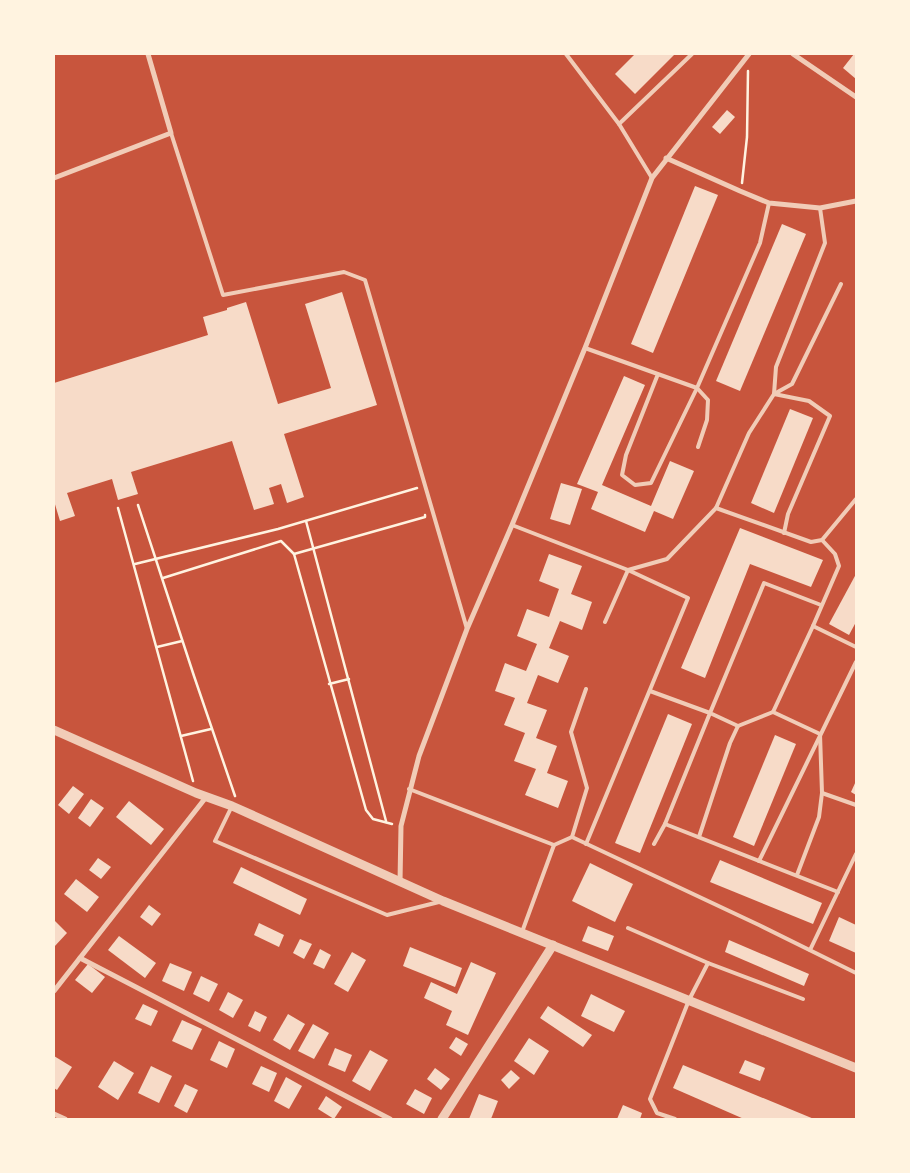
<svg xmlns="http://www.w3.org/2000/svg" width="910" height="1173" viewBox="0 0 910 1173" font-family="'Exo 2',sans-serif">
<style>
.building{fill:#f7dbc8}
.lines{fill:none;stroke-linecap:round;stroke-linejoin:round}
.path{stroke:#fff3e0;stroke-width:2.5}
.service{stroke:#f1ccb7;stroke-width:4}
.minor{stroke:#f1ccb7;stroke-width:5}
.tertiary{stroke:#f1ccb7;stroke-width:9}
</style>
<rect width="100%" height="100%" fill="#c8553d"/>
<g class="building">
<polygon points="635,54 675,54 635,94 615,74"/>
<polygon points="854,54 856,54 856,79 843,68"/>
<polygon points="727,110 735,117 720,134 712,127"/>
<polygon points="695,186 718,195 653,353 631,344"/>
<polygon points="782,224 806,234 740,391 716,381"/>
<polygon points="342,292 377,405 284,434 304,497 287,503 281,484 269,488 274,504 254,510 232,441 131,472 138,494 118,500 112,479 67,493 75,516 60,521 54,501 54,383 208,335 203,317 227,310 227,308 246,302 278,404 331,388 305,304"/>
<polygon points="624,376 645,385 602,485 651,506 670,461 694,471 673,519 654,511 645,532 591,509 598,492 577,484"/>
<polygon points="790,409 813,418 774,513 751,503"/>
<polygon points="561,483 582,489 570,525 550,519"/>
<polygon points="740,528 823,560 811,587 750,564 705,678 681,668"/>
<polygon points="549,554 582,566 571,594 592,602 582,630 560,621 549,648 569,656 558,683 538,675 527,703 547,710 536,738 557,746 547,773 568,781 558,808 525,795 536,769 514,761 525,733 504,725 515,698 495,691 505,663 526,671 537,644 517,636 527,609 549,617 559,589 539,581"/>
<polygon points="856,574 856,622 849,635 829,624"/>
<polygon points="668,714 692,724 640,853 615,843"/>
<polygon points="775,735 796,744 754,846 733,837"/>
<polygon points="856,781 856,795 851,792"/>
<polygon points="73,786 84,794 69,814 58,805"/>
<polygon points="91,799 104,808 90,827 78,818"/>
<polygon points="129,801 164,829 151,845 116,817"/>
<polygon points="98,858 111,867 101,879 89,870"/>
<polygon points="720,860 822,903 813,924 710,882"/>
<polygon points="590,863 633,884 615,922 572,901"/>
<polygon points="241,867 307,899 300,915 233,883"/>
<polygon points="76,879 99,897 87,912 64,894"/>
<polygon points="149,905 161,914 152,926 140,917"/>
<polygon points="839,917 856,925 856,953 829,941"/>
<polygon points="54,920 67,933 54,947"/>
<polygon points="259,923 284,935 279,947 254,935"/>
<polygon points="588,926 614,936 608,951 582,941"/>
<polygon points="119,936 156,963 145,978 108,950"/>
<polygon points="300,939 312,944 304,959 293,953"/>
<polygon points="729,940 809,974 804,986 725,952"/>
<polygon points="410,947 462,968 455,987 403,966"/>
<polygon points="320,949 331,955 324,969 313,964"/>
<polygon points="352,952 366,960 348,992 334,984"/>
<polygon points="471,962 496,973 468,1035 446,1025 452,1011 424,998 431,982 457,994"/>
<polygon points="170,963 192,972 184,991 162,981"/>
<polygon points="88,964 105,977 92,993 75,980"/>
<polygon points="201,976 218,984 209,1002 193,994"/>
<polygon points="228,992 243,1000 233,1018 219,1010"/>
<polygon points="591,994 625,1011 614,1032 581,1016"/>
<polygon points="143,1004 158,1011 151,1026 135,1019"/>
<polygon points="548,1006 592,1035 583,1047 540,1018"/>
<polygon points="255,1011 267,1017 260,1032 248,1026"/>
<polygon points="288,1014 305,1024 290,1050 273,1040"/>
<polygon points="182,1020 202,1029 192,1050 172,1041"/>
<polygon points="313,1024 329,1033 314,1059 298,1051"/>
<polygon points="456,1037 468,1044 461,1056 449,1048"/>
<polygon points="529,1038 549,1051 534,1075 514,1061"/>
<polygon points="219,1041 235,1049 227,1068 210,1060"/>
<polygon points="335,1048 352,1055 345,1072 328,1065"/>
<polygon points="370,1050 388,1060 370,1091 352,1081"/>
<polygon points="54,1056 72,1067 57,1090 54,1088"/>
<polygon points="745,1060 765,1068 760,1081 739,1073"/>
<polygon points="114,1061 134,1073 118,1100 98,1087"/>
<polygon points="683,1065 814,1119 744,1119 673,1088"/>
<polygon points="151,1066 172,1076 159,1103 138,1093"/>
<polygon points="261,1066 277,1073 269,1092 252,1084"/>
<polygon points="435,1068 450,1079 441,1090 427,1079"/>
<polygon points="511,1070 520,1078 509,1089 501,1080"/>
<polygon points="286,1077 302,1086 289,1109 274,1101"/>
<polygon points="185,1084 198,1090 187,1113 174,1106"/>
<polygon points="415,1089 432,1098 424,1114 406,1104"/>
<polygon points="479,1094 498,1101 491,1119 469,1119"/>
<polygon points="326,1096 342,1107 334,1119 318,1109"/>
<polygon points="623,1105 642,1113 640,1119 617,1119"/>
</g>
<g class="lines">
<g class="path">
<polyline points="742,183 747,137 748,71"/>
<polyline points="138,505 194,676 235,796"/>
<polyline points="118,508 193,781"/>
<polyline points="306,521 386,821"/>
<polyline points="294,554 366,810 373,819 392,824"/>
<polyline points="135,564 278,529 417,488"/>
<polyline points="163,578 281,541 294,554 425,517 425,515"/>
<polyline points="157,647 182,641"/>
<polyline points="329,684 349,679"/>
<polyline points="181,736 211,729"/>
</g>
<g class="service">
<polyline points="566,54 619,124 652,178"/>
<polyline points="619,124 692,54"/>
<polyline points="171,133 223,295 344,272 365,280 467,629"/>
<polyline points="585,348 697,388 651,483 635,485 622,475 626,455 658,374"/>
<polyline points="698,447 707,420 708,400 697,388 760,243 769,203"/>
<polyline points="716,508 749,433 774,394 792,384 841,284"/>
<polyline points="512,525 628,570 688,598 586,844"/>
<polyline points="784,533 788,514 830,416 809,401 774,394 776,367 825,243 820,208"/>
<polyline points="605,622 628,570 667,559 716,508 811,542 822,540 856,499"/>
<polyline points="813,626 839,566 835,554 822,540"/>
<polyline points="650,691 710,713 665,824 654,844"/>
<polyline points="773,712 738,726 710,713 764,583 821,605"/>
<polyline points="409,789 554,845"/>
<polyline points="822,793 856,805"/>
<polyline points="232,806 215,841 387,915 439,902"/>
<polyline points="665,824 838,892"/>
<polyline points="572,837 759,925 856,973"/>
<polyline points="699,837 730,743 738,726"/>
<polyline points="759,861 856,662"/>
<polyline points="797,875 819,817 822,793 820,734 773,712 813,626 856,647"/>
<polyline points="628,928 708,963 689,1000 650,1099 657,1113 675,1119"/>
<polyline points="522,932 554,845 572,837 587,788 571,732 586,689"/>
<polyline points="810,950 856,854"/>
<polyline points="708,963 803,999"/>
</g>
<g class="minor">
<polyline points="793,54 856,97"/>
<polyline points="666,158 740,191 769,203 820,208 856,201"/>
<polyline points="54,178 171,133 148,54"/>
<polyline points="400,882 401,826 419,756 467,629 512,525 585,348 652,178 749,54"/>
<polyline points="80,958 390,1119"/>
<polyline points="54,991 207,796"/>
<polyline points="54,1114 65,1119"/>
</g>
<g class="tertiary">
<polyline points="54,730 196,793 232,806 443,901 856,1068"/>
<polyline points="442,1119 553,945"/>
</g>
</g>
<rect width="910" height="1173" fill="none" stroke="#fff3e0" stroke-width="110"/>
</svg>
